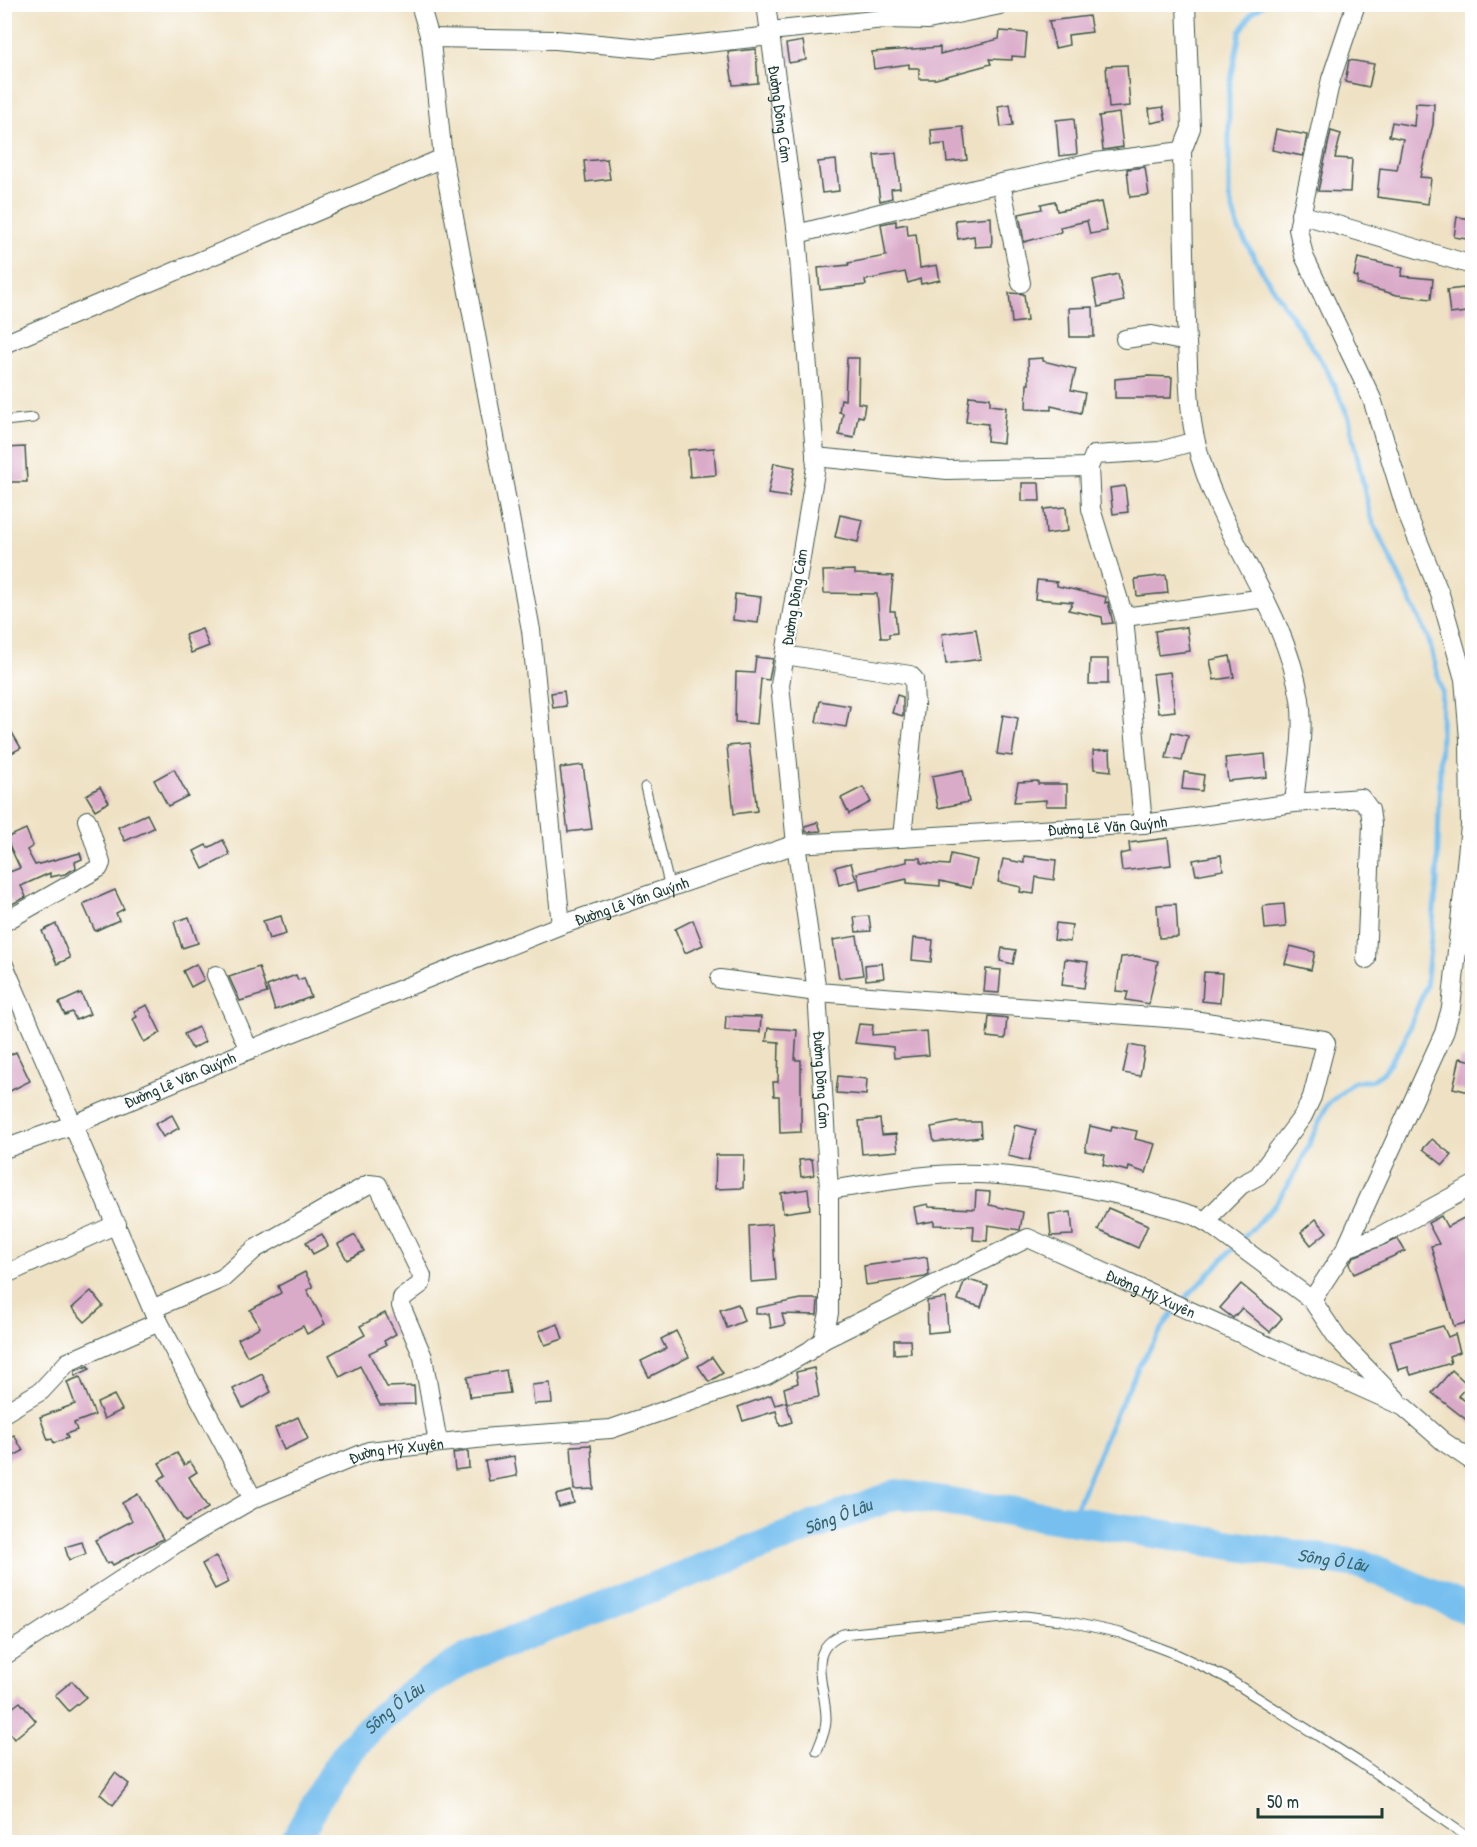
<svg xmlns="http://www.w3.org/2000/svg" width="1477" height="1847" viewBox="0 0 1477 1847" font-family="'Patrick Hand',sans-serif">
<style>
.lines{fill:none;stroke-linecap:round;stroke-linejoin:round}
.stream{stroke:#76bfef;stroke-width:5}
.river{stroke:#76bfef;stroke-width:30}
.building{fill:#daaac9}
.lane-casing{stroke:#3e564a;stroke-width:11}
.street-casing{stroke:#3e564a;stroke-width:20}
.lane{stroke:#fff;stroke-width:9}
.street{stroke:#fff;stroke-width:18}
.labels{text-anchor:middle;stroke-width:4.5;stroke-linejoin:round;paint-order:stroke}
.street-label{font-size:16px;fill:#1f3d34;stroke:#fff}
.water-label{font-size:18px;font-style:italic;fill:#39646c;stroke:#fff}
</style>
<rect width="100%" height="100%" fill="#fff"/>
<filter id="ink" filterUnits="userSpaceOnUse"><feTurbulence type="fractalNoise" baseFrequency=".0167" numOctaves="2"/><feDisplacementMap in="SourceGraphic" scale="12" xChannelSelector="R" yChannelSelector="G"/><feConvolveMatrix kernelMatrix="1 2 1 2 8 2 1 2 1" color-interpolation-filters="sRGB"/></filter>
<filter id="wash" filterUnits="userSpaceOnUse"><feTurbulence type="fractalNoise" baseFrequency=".008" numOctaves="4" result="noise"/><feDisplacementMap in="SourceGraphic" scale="24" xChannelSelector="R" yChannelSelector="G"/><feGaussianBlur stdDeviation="1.35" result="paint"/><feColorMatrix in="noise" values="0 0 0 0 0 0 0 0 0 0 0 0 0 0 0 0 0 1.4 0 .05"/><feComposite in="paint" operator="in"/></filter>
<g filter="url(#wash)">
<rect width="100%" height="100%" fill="#efe2c4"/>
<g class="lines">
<polyline class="stream" points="1071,1520 1112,1422 1141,1362 1175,1309 1275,1205 1297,1170 1327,1105 1354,1081 1371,1081 1383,1073 1403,1043 1426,986 1437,882 1442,692 1428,637 1370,516 1349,418 1327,370 1263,273 1239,230 1229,197 1229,91 1240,32 1252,13 1264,4"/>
<path class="river" id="s1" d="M295 1842C312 1809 331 1772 355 1744 387 1707 428 1681 469 1657L897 1494 1364 1565 1472 1611"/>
</g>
<g id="blocks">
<g class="building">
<polygon points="1089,16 1092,32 1068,35 1069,45 1055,48 1049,21"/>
<polygon points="1000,31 1027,33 1025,57 1012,56 1012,60 989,59 991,64 936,79 919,79 919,68 909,68 909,64 874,69 872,52 940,47 940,54 999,39"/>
<polygon points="803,41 806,60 789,63 786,44"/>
<polygon points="756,49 758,83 733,85 728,52"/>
<polygon points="1349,60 1374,64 1369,87 1345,82"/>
<polygon points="1127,65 1130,106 1109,108 1106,66"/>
<polygon points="1416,103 1434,104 1433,125 1420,177 1431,178 1428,204 1377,197 1380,168 1397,170 1403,139 1389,136 1392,122 1414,126"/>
<polygon points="1010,104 1013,125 1001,127 998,106"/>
<polygon points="1163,107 1166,120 1151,123 1149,109"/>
<polygon points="1119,113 1123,147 1103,150 1099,116"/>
<polygon points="1074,118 1077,154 1059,156 1056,120"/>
<polygon points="963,127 967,160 947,162 945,144 932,145 931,130"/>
<polygon points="1276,129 1307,135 1303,156 1272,150"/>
<polygon points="1331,131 1341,134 1335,158 1352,159 1350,192 1318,191"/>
<polygon points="896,153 900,188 891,189 892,198 880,201 874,155"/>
<polygon points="607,159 610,179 586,182 584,161"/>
<polygon points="836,160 839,191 822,193 818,162"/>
<polygon points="1145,167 1149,195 1130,197 1127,169"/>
<polygon points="1055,201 1057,211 1101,202 1107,231 1090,234 1087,221 1060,227 1061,232 1024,242 1019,214 1042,209 1041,204"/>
<polygon points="991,217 992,246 975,247 974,236 958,239 955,220"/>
<polygon points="1457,217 1473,219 1473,240 1454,237"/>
<polygon points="896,221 896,226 907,224 908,235 916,234 920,268 937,265 940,280 921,284 920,279 908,283 905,272 865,280 866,285 820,290 818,268 849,265 848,263 886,256 881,224"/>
<polygon points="1358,258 1403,268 1401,276 1433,279 1431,299 1397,295 1357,284 1358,277 1354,276"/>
<polygon points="1118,274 1124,301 1098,307 1093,280"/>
<polygon points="1464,288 1467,312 1450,314 1447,290"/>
<polygon points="1009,293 1024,294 1027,321 1012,323"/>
<polygon points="1093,307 1094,337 1070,337 1069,308"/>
<polygon points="847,358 859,358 858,403 865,404 863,417 858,416 854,438 839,435 843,413 839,412 841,399 845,400"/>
<polygon points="1043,358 1043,361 1076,369 1071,390 1085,393 1081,413 1051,406 1051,410 1026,409 1027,384 1029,384 1028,359"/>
<polygon points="1148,376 1172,377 1171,398 1115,398 1115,379"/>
<polygon points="969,396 990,398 990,405 1006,407 1003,443 987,441 988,424 966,422"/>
<polygon points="25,447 27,482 4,482 4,448"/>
<polygon points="714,448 716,475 690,477 688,450"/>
<polygon points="774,463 795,467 789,497 768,494"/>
<polygon points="1022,483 1039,483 1040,501 1022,501"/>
<polygon points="1125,486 1128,512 1113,514 1110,488"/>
<polygon points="1066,507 1068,531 1046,534 1044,509"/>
<polygon points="840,515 863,520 858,542 835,537"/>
<polygon points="855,570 855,574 893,576 890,611 895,611 897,633 889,634 889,638 881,638 877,594 824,593 823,571"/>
<polygon points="1166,575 1168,593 1137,596 1135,579"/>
<polygon points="1037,580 1057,582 1057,586 1106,597 1105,603 1108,602 1113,623 1103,624 1102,617 1068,610 1073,602 1035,599"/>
<polygon points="735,594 761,597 758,623 733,620"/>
<polygon points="1187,627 1190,651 1158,655 1155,631"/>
<polygon points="202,629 209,646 191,653 185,635"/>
<polygon points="976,629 981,659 946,664 942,634"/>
<polygon points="1230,656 1234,677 1214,680 1210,660"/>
<polygon points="756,657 773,659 769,680 761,679 757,724 735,722 736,672 754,673"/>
<polygon points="1090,659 1108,659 1108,684 1089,684"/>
<polygon points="1170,672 1175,711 1158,713 1153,674"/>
<polygon points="564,691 566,706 553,708 551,693"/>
<polygon points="897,695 903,697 903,716 892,713"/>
<polygon points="820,701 850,706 846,727 816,722"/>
<polygon points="1003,715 1018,718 1012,756 997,754"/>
<polygon points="4,719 21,748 4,757"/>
<polygon points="1172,732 1188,736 1182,761 1166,758"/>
<polygon points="749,744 757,811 734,814 727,746"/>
<polygon points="1110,750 1111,771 1094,769 1093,751"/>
<polygon points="1265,754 1267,777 1228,781 1225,758"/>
<polygon points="583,765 592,829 568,832 560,768"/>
<polygon points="174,769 188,796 168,806 154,780"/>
<polygon points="963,770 969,802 938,808 932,776"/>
<polygon points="1184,772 1204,775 1202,791 1182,789"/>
<polygon points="1038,781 1038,784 1067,784 1067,806 1046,806 1046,800 1014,802 1018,782"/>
<polygon points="100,787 109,802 95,810 86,795"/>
<polygon points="863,787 871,802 849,814 841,798"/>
<polygon points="147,814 154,828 125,841 118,827"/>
<polygon points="818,822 821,831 806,832 805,826"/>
<polygon points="26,829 33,846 27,850 35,865 80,853 82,859 75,862 76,868 65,874 50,877 50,873 21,886 26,897 12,904 4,886 4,874 20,868 6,838"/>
<polygon points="1168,838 1171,865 1122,871 1120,854 1130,852 1129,843"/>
<polygon points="223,840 230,855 203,869 194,851 206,845 208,848"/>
<polygon points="951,854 977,860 971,888 940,881 940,886 907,883 907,879 860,890 857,873 907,862 907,858 921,858 921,863 949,865"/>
<polygon points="1221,855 1223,870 1196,875 1193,860"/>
<polygon points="1024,856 1056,860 1054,880 1036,877 1034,894 1020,892 1021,887 998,882 1003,859 1024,863"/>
<polygon points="851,863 856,880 839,885 835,867"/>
<polygon points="115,890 124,909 116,913 119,920 95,931 83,904"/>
<polygon points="1176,904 1178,937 1159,938 1157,905"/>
<polygon points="1284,904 1286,927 1265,929 1263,906"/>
<polygon points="281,916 286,934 269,939 263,921"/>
<polygon points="869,916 871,931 856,932 854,917"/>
<polygon points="189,917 198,943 182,948 174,922"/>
<polygon points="693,920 703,945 685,953 675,929"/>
<polygon points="1056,923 1072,925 1070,942 1054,940"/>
<polygon points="56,924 70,958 57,964 42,931"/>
<polygon points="857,936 863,975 839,978 833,940"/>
<polygon points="914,938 933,940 931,962 912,960"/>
<polygon points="1290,946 1315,952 1311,970 1285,964"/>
<polygon points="1002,948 1016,950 1013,964 1000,961"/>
<polygon points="1136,956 1158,961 1149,1004 1126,1000 1128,992 1116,991 1121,957"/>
<polygon points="1065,959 1088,962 1084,988 1062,985"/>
<polygon points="882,963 884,978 866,980 865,965"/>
<polygon points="196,964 204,980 191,987 183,971"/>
<polygon points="259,967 267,993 240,1001 229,977"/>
<polygon points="986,969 1001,970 999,993 984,992"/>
<polygon points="1204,972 1222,973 1220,1003 1202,1001"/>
<polygon points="296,975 298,980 304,978 311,997 275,1010 267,986"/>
<polygon points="81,993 90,1014 76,1020 72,1012 65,1015 59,1003"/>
<polygon points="147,1005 161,1033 144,1042 133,1019 137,1017 134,1011"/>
<polygon points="726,1016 761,1017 760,1032 725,1030"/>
<polygon points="989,1016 1007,1018 1005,1039 987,1037"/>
<polygon points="859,1024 873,1025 872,1035 927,1031 929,1055 894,1058 893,1047 855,1043"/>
<polygon points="198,1027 205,1042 192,1049 184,1034"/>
<polygon points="768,1028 797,1030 795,1060 801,1060 801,1132 780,1133 779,1096 774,1096 773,1082 778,1082 779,1042 766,1041"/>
<polygon points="1129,1045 1145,1048 1140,1076 1123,1073"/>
<polygon points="16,1052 30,1081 4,1094 4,1058"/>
<polygon points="1460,1058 1473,1061 1473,1093 1453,1088"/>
<polygon points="838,1076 867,1079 866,1095 836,1093"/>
<polygon points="172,1115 179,1128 163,1137 155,1124"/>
<polygon points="880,1119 882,1135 896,1134 898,1151 862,1154 859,1121"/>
<polygon points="956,1122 980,1122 981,1137 934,1142 931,1127"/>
<polygon points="1015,1125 1036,1130 1029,1161 1008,1156"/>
<polygon points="1090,1126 1111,1131 1112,1126 1137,1131 1135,1139 1155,1144 1146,1173 1129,1167 1128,1171 1103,1165 1105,1155 1085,1151"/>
<polygon points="1432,1139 1452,1155 1443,1165 1423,1149"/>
<polygon points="716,1155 744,1155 743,1188 715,1189"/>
<polygon points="812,1159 814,1175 801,1177 799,1160"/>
<polygon points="808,1189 810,1209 783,1213 781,1193"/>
<polygon points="976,1191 990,1192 989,1205 1023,1212 1020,1230 988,1225 987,1241 973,1240 974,1226 934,1225 934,1221 917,1224 914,1207 928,1204 929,1207 975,1209"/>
<polygon points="1108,1208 1148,1225 1138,1248 1098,1230"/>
<polygon points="1071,1212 1073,1235 1051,1236 1049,1214"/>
<polygon points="1473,1213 1473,1321 1454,1326 1431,1246 1439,1244 1428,1223 1441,1216 1447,1227"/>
<polygon points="1316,1219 1327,1232 1311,1245 1301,1232"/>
<polygon points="772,1224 776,1280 751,1282 749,1226"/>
<polygon points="322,1234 328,1246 313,1254 306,1242"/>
<polygon points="355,1235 364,1251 347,1260 338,1244"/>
<polygon points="1398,1239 1405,1251 1354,1274 1349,1264 1353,1257"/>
<polygon points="927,1257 929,1275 925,1277 866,1285 864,1266"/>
<polygon points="305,1272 313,1287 307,1290 325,1324 307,1334 303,1326 247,1356 238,1339 260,1327 250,1310 281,1293 278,1286"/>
<polygon points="969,1280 988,1286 981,1307 958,1300 964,1282"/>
<polygon points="1241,1284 1282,1318 1270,1332 1242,1308 1233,1318 1220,1308"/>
<polygon points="91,1291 103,1306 85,1322 72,1308"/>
<polygon points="946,1298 948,1331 928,1333 927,1301"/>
<polygon points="801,1299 818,1299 817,1315 782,1314 785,1325 771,1328 769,1314 756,1314 756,1308"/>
<polygon points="738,1304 744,1321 727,1328 720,1310"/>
<polygon points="385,1313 396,1334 384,1341 386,1345 369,1353 387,1387 414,1386 415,1404 380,1405 360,1366 340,1377 329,1355 365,1335 360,1326"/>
<polygon points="558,1324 563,1339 545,1345 539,1331"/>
<polygon points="1443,1326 1448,1337 1455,1334 1460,1352 1449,1356 1451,1363 1411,1375 1408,1367 1398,1370 1390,1341"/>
<polygon points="676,1331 689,1357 649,1377 641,1361 666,1349 661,1339"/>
<polygon points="894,1340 910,1340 911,1353 894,1354"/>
<polygon points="712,1357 723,1373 709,1382 698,1366"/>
<polygon points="88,1366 90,1369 75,1376 75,1371"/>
<polygon points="814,1368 819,1397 787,1403 784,1388 798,1383 796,1372"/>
<polygon points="506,1370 510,1393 470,1397 467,1377"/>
<polygon points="1452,1370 1468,1385 1458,1396 1473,1406 1473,1425 1432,1393"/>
<polygon points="262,1374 271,1392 243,1408 233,1389"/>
<polygon points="80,1377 95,1415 74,1423 77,1430 66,1434 68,1438 54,1443 52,1439 48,1440 40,1417 75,1404 67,1382"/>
<polygon points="550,1383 552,1403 534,1404 532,1385"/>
<polygon points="114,1395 122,1410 104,1419 97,1403"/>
<polygon points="771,1395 775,1405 786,1402 792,1422 780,1426 776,1411 743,1421 738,1407"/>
<polygon points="298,1417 308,1439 284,1450 275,1428"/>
<polygon points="14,1435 23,1451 4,1461 4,1441"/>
<polygon points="591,1445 594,1489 574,1490 571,1446"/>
<polygon points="468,1451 469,1468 455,1470 453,1453"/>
<polygon points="177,1453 184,1465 190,1461 197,1472 189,1477 208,1508 185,1522 158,1480 166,1475 159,1463"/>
<polygon points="514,1456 517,1476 489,1481 485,1461"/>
<polygon points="571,1491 574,1503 559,1507 556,1495"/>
<polygon points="138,1494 163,1539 113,1565 111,1562 107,1564 95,1540 132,1521 122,1503"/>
<polygon points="82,1542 86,1554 69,1560 65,1547"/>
<polygon points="216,1556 229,1582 215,1589 202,1564"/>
<polygon points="72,1681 86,1697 69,1711 55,1695"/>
<polygon points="20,1702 36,1721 14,1739 4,1726 4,1714"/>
<polygon points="115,1773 129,1784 113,1805 100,1794"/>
</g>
</g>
</g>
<g filter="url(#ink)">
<use href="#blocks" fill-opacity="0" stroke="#3e564a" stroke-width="1.5"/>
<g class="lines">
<g class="lane-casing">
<g id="lane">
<polyline points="4,421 33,418"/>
<polyline points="645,787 670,888"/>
<path d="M817 1751C821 1741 826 1731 826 1720 827 1688 803 1650 843 1634L1024 1616 1061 1620 1120 1633 1176 1654 1225 1677 1359 1762 1472 1840"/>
</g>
</g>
<g class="street-casing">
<g id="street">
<polyline points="420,4 431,42 443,158 531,630 561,925"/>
<path id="s2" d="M766 4 797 234 816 466 780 685 796 844 817 992 829 1190V1313L823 1340"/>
<polyline points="770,31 884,19 928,20 1005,4"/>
<polyline points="430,38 556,40 654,49 771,36"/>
<path d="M1182 151C1183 215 1184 279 1187 343 1189 376 1188 410 1196 442 1217 533 1285 606 1300 699 1305 733 1297 770 1294 803"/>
<polyline points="1001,183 1021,283"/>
<polyline points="1300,214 1472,265"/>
<polyline points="797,234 979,188 1096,162 1182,151 1191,128 1186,4"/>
<polyline points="1125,339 1152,335 1187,342"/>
<polyline points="4,344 443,158"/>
<polyline points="815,457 947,470 1089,467"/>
<polyline points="1124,617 1265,598"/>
<polyline points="785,655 910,675 914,679 915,706 902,838"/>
<polyline points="1143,824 1124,617 1091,509 1089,467 1094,455 1160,451 1195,441"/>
<polyline points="4,922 99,868 101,863 87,820"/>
<polyline points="4,965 152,1309 253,1499"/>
<polyline points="216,975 249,1050"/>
<polyline points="720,979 817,992 1193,1020 1324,1040 1326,1043 1312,1097 1303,1116 1258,1176 1241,1185 1205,1221"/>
<path id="s3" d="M4 1149 75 1124 249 1050 561 925 796 844 1143 824 1294 803 1361 798 1370 810 1372 824 1366 959"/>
<path d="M829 1190C878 1183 929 1172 979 1174 1043 1176 1134 1196 1195 1216L1211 1225 1312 1300 1338 1339 1396 1399"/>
<polyline points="1346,1248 1444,1033 1451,1008 1470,826 1469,739 1464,679 1440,594 1408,516 1372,399 1304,256 1298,229 1331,79 1356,4"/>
<polyline points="4,1275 117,1224"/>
<polyline points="1312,1300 1346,1248 1378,1237 1472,1186"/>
<polyline points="152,1309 223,1278 255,1249 369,1184 378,1185 422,1276 421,1284 402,1298 401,1306 423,1357 438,1443"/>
<polyline points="4,1413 41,1391 68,1362 159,1322"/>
<path id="s4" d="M4 1656 177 1543 253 1499 369 1451 494 1437 611 1429 767 1375 809 1351 823 1340 1028 1238 1404 1407 1444 1442 1472 1461"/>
</g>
</g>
<use href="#lane" class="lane"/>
<use href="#street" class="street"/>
</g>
</g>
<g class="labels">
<g class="street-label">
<text dy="6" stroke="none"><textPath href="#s2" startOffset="111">Đường Dõng Cảm</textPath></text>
<text transform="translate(794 597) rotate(-81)" y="6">Đường Dõng Cảm</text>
<text dy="6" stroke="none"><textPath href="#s3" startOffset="1161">Đường Lê Văn Quýnh</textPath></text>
<text dy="6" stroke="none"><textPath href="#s3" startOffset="675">Đường Lê Văn Quýnh</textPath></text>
<text dy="6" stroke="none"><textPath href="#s3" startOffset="189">Đường Lê Văn Quýnh</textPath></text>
<text dy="6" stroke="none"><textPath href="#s2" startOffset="1084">Đường Dõng Cảm</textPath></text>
<text dy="6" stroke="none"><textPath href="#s4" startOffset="1258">Đường Mỹ Xuyên</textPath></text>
<text dy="6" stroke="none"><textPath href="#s4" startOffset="447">Đường Mỹ Xuyên</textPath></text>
</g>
<g class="water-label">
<text dy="6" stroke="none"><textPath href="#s1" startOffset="654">Sông Ô Lâu</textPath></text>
<text dy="6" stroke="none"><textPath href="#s1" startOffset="1158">Sông Ô Lâu</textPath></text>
<text dy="6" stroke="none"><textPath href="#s1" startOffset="168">Sông Ô Lâu</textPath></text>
</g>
</g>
<rect width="1477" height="1847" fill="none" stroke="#fff" stroke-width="24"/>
<path d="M1258 1808v9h124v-9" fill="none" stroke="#1f3d34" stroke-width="3"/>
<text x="1267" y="1808" font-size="18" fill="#1f3d34" stroke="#ffffff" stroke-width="4.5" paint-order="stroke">50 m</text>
</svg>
